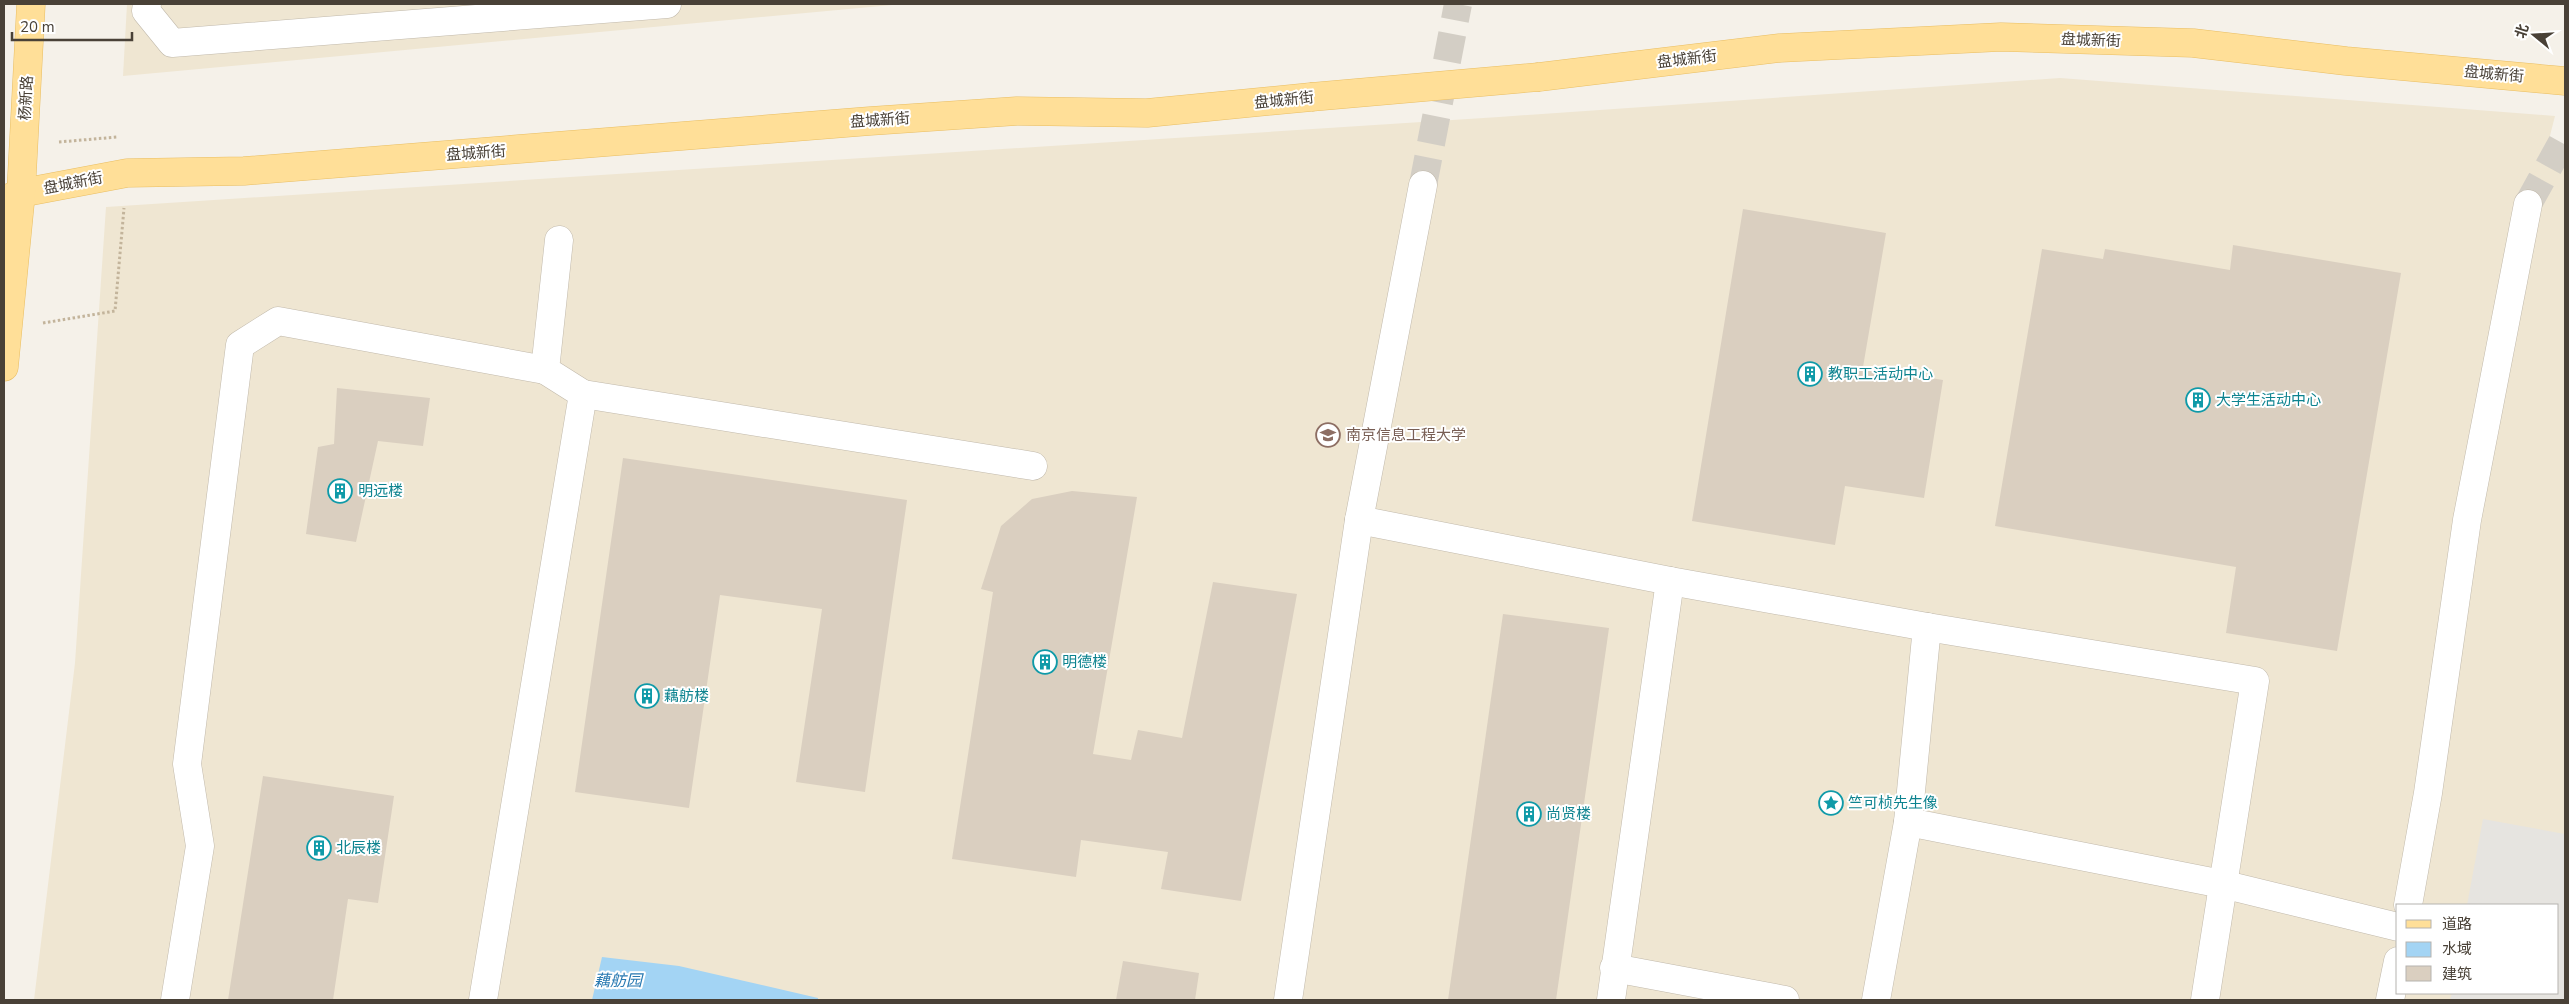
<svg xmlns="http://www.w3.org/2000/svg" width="2569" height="1004" viewBox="0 0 2569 1004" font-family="'Nunito Sans','Noto Sans SC',sans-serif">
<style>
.education{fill:#efe6d2;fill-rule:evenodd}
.parking{fill:#e6e4e0}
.water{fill:#a3d4f4}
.building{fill:#dacfc0}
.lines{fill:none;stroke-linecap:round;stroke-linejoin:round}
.minor-tunnel{stroke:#d3cec5;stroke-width:28;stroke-dasharray:28 14;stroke-linecap:butt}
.minor-casing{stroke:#c1b9ab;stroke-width:29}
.major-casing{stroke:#e9be63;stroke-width:29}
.path{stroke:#c3b49b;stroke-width:3;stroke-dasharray:2.5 2.5;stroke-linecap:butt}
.minor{stroke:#fff;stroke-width:28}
.major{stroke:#ffdf98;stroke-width:28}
.major-bridge-casing{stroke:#e9be63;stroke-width:29;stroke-linecap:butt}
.major-bridge{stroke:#ffdf98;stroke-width:28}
.labels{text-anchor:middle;stroke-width:4;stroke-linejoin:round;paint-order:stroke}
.street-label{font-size:15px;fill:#494137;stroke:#fff}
.culture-label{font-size:15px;fill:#0d838f;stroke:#fff;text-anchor:start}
.education-label{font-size:15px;fill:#785e54;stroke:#fff;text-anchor:start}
.water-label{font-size:16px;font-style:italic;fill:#297ab2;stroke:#fff}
</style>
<rect width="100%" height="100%" fill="#f5f1e9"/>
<g class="education">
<polygon points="127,4 903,4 123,76"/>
<path d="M2060 78 2555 116 2544 159 2565 161V1000H34L75 663 106 207 1499 117ZM2398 905H2558V993H2398Z"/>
</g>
<polygon class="parking" points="2483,819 2565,834 2565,1000 2450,1000 2452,993 2558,993 2558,905 2467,905"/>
<polygon class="water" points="602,957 679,966 818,998 818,1000 592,1000"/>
<g class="building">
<polygon points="1743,209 1886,233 1863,367 1943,380 1924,498 1845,486 1835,545 1692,521"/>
<polygon points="2233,245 2401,273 2337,651 2226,633 2236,567 1995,526 2042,249 2103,259 2105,249 2230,270"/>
<polygon points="337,388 430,398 423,446 378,441 356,542 306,534 318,447 334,444"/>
<polygon points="623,458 907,500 865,792 796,782 822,609 720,595 689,808 575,792"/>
<polygon points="1072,491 1137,497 1093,754 1131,760 1138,730 1182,738 1213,582 1297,594 1241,901 1161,889 1168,852 1081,840 1076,877 952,859 993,592 981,589 1001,526 1032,499"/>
<polygon points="1503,614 1609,628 1556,1000 1448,1000"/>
<polygon points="263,776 394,796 378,903 348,899 333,1000 228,1000"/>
<polygon points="1123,961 1199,973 1195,1000 1116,1000"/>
</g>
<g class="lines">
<g class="minor-tunnel">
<polyline points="1423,185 1458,4"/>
<polyline points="2528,204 2565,137"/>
</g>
<g class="minor-casing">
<g id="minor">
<polyline points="147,4 146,11 172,43 667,4"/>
<polyline points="583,394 1033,466"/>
<polyline points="1359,520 1670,581 1611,1000"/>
<polyline points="1670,581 1927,627 2255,681 2205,1000"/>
<polyline points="1908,822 2222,884 2398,927"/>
<polyline points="2408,905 2428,793 2467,520 2528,204"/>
<polyline points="1614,968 1785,1000"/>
<polyline points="175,1000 200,846 187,764 240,345 278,321 545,370"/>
<polyline points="483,1000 583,394 545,370 559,240"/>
<polyline points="1288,1000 1359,520 1423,185"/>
<polyline points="1876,1000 1908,822 1927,627"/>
<polyline points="2390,1000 2398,961"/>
</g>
</g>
<g class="major-casing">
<g id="major">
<polyline points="1539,77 1780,48 2001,37 2193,43 2346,61 2565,81"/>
<polyline points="4,200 21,193 127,173 244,171 870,121 1017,111 1147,113 1311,97"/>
<polyline points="4,367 21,193 31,4"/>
</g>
</g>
<g class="path">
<polyline points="59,142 117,137"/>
<polyline points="43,323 115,311 124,208"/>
</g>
<use href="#minor" class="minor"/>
<use href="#major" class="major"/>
<g class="major-bridge-casing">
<polyline id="major-bridge" points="1311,97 1539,77"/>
</g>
<use href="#major-bridge" class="major-bridge"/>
</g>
<defs>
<g id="building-ring" transform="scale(1.25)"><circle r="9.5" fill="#fff" stroke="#0f9aa8" stroke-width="1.5"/><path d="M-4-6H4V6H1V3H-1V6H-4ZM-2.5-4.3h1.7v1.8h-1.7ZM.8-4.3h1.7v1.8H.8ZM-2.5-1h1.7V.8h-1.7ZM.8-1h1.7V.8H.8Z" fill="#0f9aa8"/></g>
<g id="university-ring" transform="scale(1.25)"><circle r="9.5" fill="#fff" stroke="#8d6e63" stroke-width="1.5"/><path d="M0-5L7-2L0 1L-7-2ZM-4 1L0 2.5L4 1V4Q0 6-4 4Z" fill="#8d6e63"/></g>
<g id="sight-ring" transform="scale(1.25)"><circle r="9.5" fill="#fff" stroke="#0f9aa8" stroke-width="1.5"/><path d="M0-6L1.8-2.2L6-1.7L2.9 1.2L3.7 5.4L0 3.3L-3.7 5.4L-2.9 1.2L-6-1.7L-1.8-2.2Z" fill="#0f9aa8"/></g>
</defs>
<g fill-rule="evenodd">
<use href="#building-ring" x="1810" y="374"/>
<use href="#building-ring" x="2198" y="400"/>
<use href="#university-ring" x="1328" y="435"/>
<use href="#building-ring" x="340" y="491"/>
<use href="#building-ring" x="1045" y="662"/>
<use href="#building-ring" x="647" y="696"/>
<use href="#sight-ring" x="1831" y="803"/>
<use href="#building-ring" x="1529" y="814"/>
<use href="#building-ring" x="319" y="848"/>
</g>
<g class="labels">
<g class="street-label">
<text transform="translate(2091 40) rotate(2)" y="5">盘城新街</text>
<text transform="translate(1687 59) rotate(-7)" y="5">盘城新街</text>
<text transform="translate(2494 74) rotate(5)" y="5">盘城新街</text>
<text transform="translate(26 98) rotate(-87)" y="5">杨新路</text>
<text transform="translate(1284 100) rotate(-6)" y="5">盘城新街</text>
<text transform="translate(880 120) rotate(-4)" y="5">盘城新街</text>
<text transform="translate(476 153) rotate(-4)" y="5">盘城新街</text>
<text transform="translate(73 183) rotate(-11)" y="5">盘城新街</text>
</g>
<g class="culture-label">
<text x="1828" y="379">教职工活动中心</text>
<text x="2216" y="405">大学生活动中心</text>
<text x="358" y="496">明远楼</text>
<text x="1062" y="667">明德楼</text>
<text x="664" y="701">藕舫楼</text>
<text x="1848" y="808">竺可桢先生像</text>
<text x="1546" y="819">尚贤楼</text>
<text x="336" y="853">北辰楼</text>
</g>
<g class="education-label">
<text x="1346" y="440">南京信息工程大学</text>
</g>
<g class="water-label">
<text x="618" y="986">藕舫园</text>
</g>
</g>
<rect width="2569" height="1004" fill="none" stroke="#494137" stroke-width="10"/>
<rect x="2396" y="904" width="162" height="90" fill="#ffffff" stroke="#b6b3af"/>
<rect x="2406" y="920" width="25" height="8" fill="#ffdf98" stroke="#b6b3af"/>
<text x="2442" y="929" font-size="15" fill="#494137">道路</text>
<rect x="2406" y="942" width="25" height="15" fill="#a3d4f4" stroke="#b6b3af"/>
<text x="2442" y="954" font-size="15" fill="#494137">水域</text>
<rect x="2406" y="966" width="25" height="15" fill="#dacfc0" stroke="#b6b3af"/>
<text x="2442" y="979" font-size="15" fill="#494137">建筑</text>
<g transform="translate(2534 35) rotate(288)" stroke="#ffffff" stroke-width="4" paint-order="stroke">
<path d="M0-4L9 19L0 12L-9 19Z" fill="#494137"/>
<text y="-8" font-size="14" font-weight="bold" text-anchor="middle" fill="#494137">北</text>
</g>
<path d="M12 32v8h120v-8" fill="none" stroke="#494137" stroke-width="2.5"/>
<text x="20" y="32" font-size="15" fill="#494137" stroke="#ffffff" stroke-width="4" paint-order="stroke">20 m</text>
</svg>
